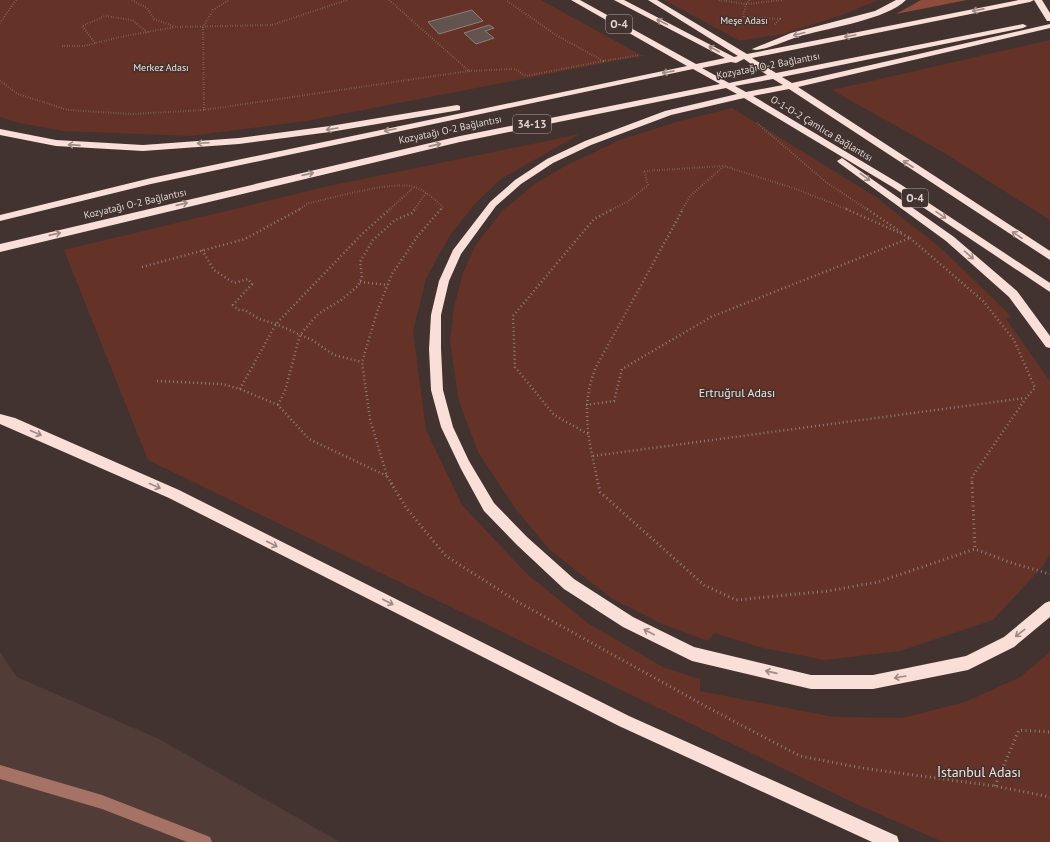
<svg xmlns="http://www.w3.org/2000/svg" width="1050" height="842" viewBox="0 0 1050 842" font-family="'PT Sans',sans-serif">
<style>
.built{fill:#513c37}
.green{fill:#643227}
.forest{fill:#8e4c3d}
.building{fill:#62534f;stroke:#8f7e7a}
.lines{fill:none;stroke-linecap:round;stroke-linejoin:round}
.path-far2{stroke:#8b7e7c;stroke-width:2;stroke-dasharray:0.5 2;stroke-linecap:butt}
.path-far1{stroke:#8b7e7c;stroke-width:2.5;stroke-dasharray:1 3;stroke-linecap:butt}
.path{stroke:#8b7e7c;stroke-width:3;stroke-dasharray:1 3.5;stroke-linecap:butt}
.minor{fill:#a57265;fill-rule:evenodd}
.highway{fill:#f9dfd8;fill-rule:evenodd}
.oneway{stroke:#9e8984}
.labels{text-anchor:middle;stroke-width:3;stroke-linejoin:round;paint-order:stroke}
.far-park-label{font-size:10px;fill:#f4dfda;stroke:#423330}
.far-street-label{font-size:10px;fill:#ded5d3;stroke:#423330}
.shield{fill:#423330;stroke:#afa4a2;stroke-width:1}
.shield-label{font-size:11px;font-weight:bold;fill:#ded5d3}
.park-label{font-size:12px;fill:#f4dfda;stroke:#423330}
.near-park-label{font-size:14px;fill:#f4dfda;stroke:#423330}
</style>
<rect width="100%" height="100%" fill="#423330"/>
<polygon class="built" points="0,652 17,677 159,739 340,842 0,842"/>
<g class="green">
<polygon points="0,0 541,0 641,55 646,55 306,121 190,136 63,131 20,123 0,117"/>
<polygon points="664,0 879,0 842,15 783,34 740,41"/>
<polygon points="1050,40 1050,220 946,154 832,90"/>
<polygon points="732,108 876,197 942,249 1012,317 1006,319 1050,381 1050,554 1044,565 993,620 900,651 825,660 763,648 714,633 708,641 662,624 611,598 550,550 515,508 478,452 459,401 450,342 454,307 463,273 475,246 502,211 536,183 567,165 620,140 676,122"/>
<polygon points="580,134 501,179 475,204 450,235 426,279 413,331 426,430 462,505 527,574 589,624 665,668 700,679 700,691 834,717 902,718 965,702 1020,677 1050,652 1050,842 943,842 854,803 148,460 64,250 329,186"/>
</g>
<polygon class="forest" points="921,0 967,0 896,14"/>
<g class="building">
<polygon points="472,10 483,21 439,34 428,22"/>
<polygon points="489,25 494,28 485,31 494,38 476,44 464,33"/>
</g>
<g class="lines">
<g class="path-far2">
<polyline points="132,0 147,8 154,19 176,27 272,25 347,0"/>
<polyline points="719,0 746,4 783,0"/>
<polyline points="749,0 746,4 743,17 780,19 774,25"/>
<polyline points="0,23 16,0"/>
<polyline points="95,43 82,26 105,16 132,20 147,32"/>
<polyline points="62,46 84,46 120,37 175,27"/>
<polyline points="603,61 640,55"/>
<polyline points="469,71 515,69 526,76 603,61 556,35 506,0"/>
<polyline points="0,81 18,94 68,110 132,114 204,110 469,71 389,0"/>
<polyline points="204,110 203,27 213,10 229,0"/>
<polyline points="757,123 826,182 868,210"/>
<path d="M298 210 309 203C333 198 394 180 415 187 426 191 435 200 443 207L440 210"/>
<polyline points="389,210 414,187"/>
<polyline points="414,210 426,193"/>
<polyline points="611,210 627,202 648,185 644,171 724,166"/>
<polyline points="682,210 690,196 724,166 796,189 849,210"/>
</g>
<g class="path-far1">
<polyline points="846,209 911,238"/>
<polyline points="867,209 901,232"/>
<polyline points="910,238 983,301 1014,340 1035,388 1026,398 972,477 972,484"/>
<polyline points="202,250 214,270 234,283 248,279 252,284 233,305 238,310 245,310 259,319 276,324 312,340 334,355 362,362"/>
<polyline points="142,267 245,239 300,209"/>
<polyline points="360,282 388,285"/>
<polyline points="157,381 222,384 240,389 278,405 309,439 387,476"/>
<polyline points="240,389 276,324 361,235 390,209"/>
<polyline points="278,405 285,391 300,335 318,314 341,300 358,286 362,277 360,262 373,240 395,220 412,213 415,209"/>
<polyline points="586,405 614,401 622,369 711,317 910,238"/>
<polyline points="588,434 554,415 515,367 513,316 594,219 613,209"/>
<polyline points="593,456 1025,398"/>
<polyline points="392,484 387,476 370,419 362,362 378,309 392,274 417,237 441,209"/>
<path d="M598 484C590 443 579 408 596 367L683 209"/>
</g>
<g class="path">
<polyline points="391,483 407,509 446,556 518,602 707,707 800,756 862,768 995,786 1050,797"/>
<polyline points="598,483 600,492 704,585 736,600 828,591 878,582 975,549 1012,563 1050,574"/>
<polyline points="972,483 975,549"/>
<polyline points="995,786 1019,730 1050,732"/>
</g>
<polygon class="minor" points="0,765 102,795 210,837 212,842 187,842 102,809 0,779"/>
<g class="highway">
<path d="M571 0H580L696 64 725 58 614 0H624L734 57 738 56 648 0H657L747 54 1019 0H1034L1030 2 752 58 776 73 1023 24 1027 26 1023 28 782 77 792 83 1050 24V28L798 87 1050 251V260L789 89 753 96 900 184 1050 283V292L894 188 744 98 671 115 591 145 553 163 521 184 496 206 461 254 449 281 441 315V349L443 390 453 427 469 461 494 503 527 537 574 579 633 617 694 647 811 675H873L966 656 1004 637 1045 603 1050 601V617L1014 647 968 670 873 689H811L692 661 623 627 564 589 517 545 484 511 461 469 441 427 431 390 429 349 431 315 439 281 453 250 490 202 515 180 547 159 585 141 665 111 737 94 726 88 460 142 0 252V244L460 136 720 84 693 69 151 184 0 221V215L151 178 687 66ZM744 59 767 75 729 83 702 68 731 62 736 63ZM773 79 783 85 746 92 735 86Z"/>
<path d="M896 0H906C887 19 830 28 804 35 794 37 758 54 752 49L791 33 875 11Z"/>
<polygon points="1034,0 1042,0 1050,13 1050,21 1047,21"/>
<polygon points="457,105 460,106 460,110 330,132 239,144 143,151 56,146 0,135 0,129 56,140 143,145 239,138 330,126"/>
<polygon points="842,158 954,237 1017,291 1050,336 1050,348 1046,347 1009,297 946,241 839,163 837,161"/>
<polygon points="0,414 15,418 179,490 629,716 897,836 899,842 872,842 619,726 169,498 0,424"/>
</g>
</g>
<defs><path id="oneway-shaft" d="M-6 0H5M1.5-3L5.5 0L1.5 3" fill="none" stroke-width="1.6" stroke-linecap="round" stroke-linejoin="round"/></defs>
<g class="oneway">
<use href="#oneway-shaft" transform="translate(978 10) rotate(169)"/>
<use href="#oneway-shaft" transform="translate(662 22) rotate(-154)"/>
<use href="#oneway-shaft" transform="translate(799 34) rotate(165)"/>
<use href="#oneway-shaft" transform="translate(850 36) rotate(168)"/>
<use href="#oneway-shaft" transform="translate(714 49) rotate(-151)"/>
<use href="#oneway-shaft" transform="translate(668 72) rotate(169)"/>
<use href="#oneway-shaft" transform="translate(332 129) rotate(171)"/>
<use href="#oneway-shaft" transform="translate(390 130) rotate(168)"/>
<use href="#oneway-shaft" transform="translate(203 143) rotate(177)"/>
<use href="#oneway-shaft" transform="translate(74 145) rotate(-176)"/>
<use href="#oneway-shaft" transform="translate(435 145) rotate(-13)"/>
<use href="#oneway-shaft" transform="translate(908 164) rotate(-147)"/>
<use href="#oneway-shaft" transform="translate(308 174) rotate(-13)"/>
<use href="#oneway-shaft" transform="translate(865 177) rotate(36)"/>
<use href="#oneway-shaft" transform="translate(182 204) rotate(-13)"/>
<use href="#oneway-shaft" transform="translate(941 215) rotate(34)"/>
<use href="#oneway-shaft" transform="translate(55 234) rotate(-13)"/>
<use href="#oneway-shaft" transform="translate(1017 235) rotate(-147)"/>
<use href="#oneway-shaft" transform="translate(969 255) rotate(41)"/>
<use href="#oneway-shaft" transform="translate(36 433) rotate(24)"/>
<use href="#oneway-shaft" transform="translate(155 486) rotate(24)"/>
<use href="#oneway-shaft" transform="translate(272 544) rotate(27)"/>
<use href="#oneway-shaft" transform="translate(388 602) rotate(27)"/>
<use href="#oneway-shaft" transform="translate(649 632) rotate(-153)"/>
<use href="#oneway-shaft" transform="translate(1020 633) rotate(142)"/>
<use href="#oneway-shaft" transform="translate(771 672) rotate(-167)"/>
<use href="#oneway-shaft" transform="translate(900 677) rotate(170)"/>
</g>
<g class="labels">
<g class="far-park-label">
<text x="744" y="24">Meşe Adası</text>
<text x="161" y="71">Merkez Adası</text>
</g>
<g class="far-street-label">
<text transform="translate(768 65) rotate(-11)" y="4">Kozyatağı O-2 Bağlantısı</text>
<text transform="translate(822 128) rotate(31)" y="4">O-1-O-2 Çamlıca Bağlantısı</text>
<text transform="translate(450 129) rotate(-12)" y="4">Kozyatağı O-2 Bağlantısı</text>
<text transform="translate(135 203) rotate(-13)" y="4">Kozyatağı O-2 Bağlantısı</text>
</g>
<g class="shield">
<rect x="606" y="15" width="26" height="18" rx="3"/>
<rect x="513" y="115" width="38" height="18" rx="3"/>
<rect x="902" y="189" width="26" height="18" rx="3"/>
</g>
<g class="shield-label">
<text x="619" y="28">O-4</text>
<text x="532" y="128">34-13</text>
<text x="915" y="202">O-4</text>
</g>
<g class="park-label">
<text x="737" y="397">Ertruğrul Adası</text>
</g>
<g class="near-park-label">
<text x="979" y="777">İstanbul Adası</text>
</g>
</g>
</svg>
